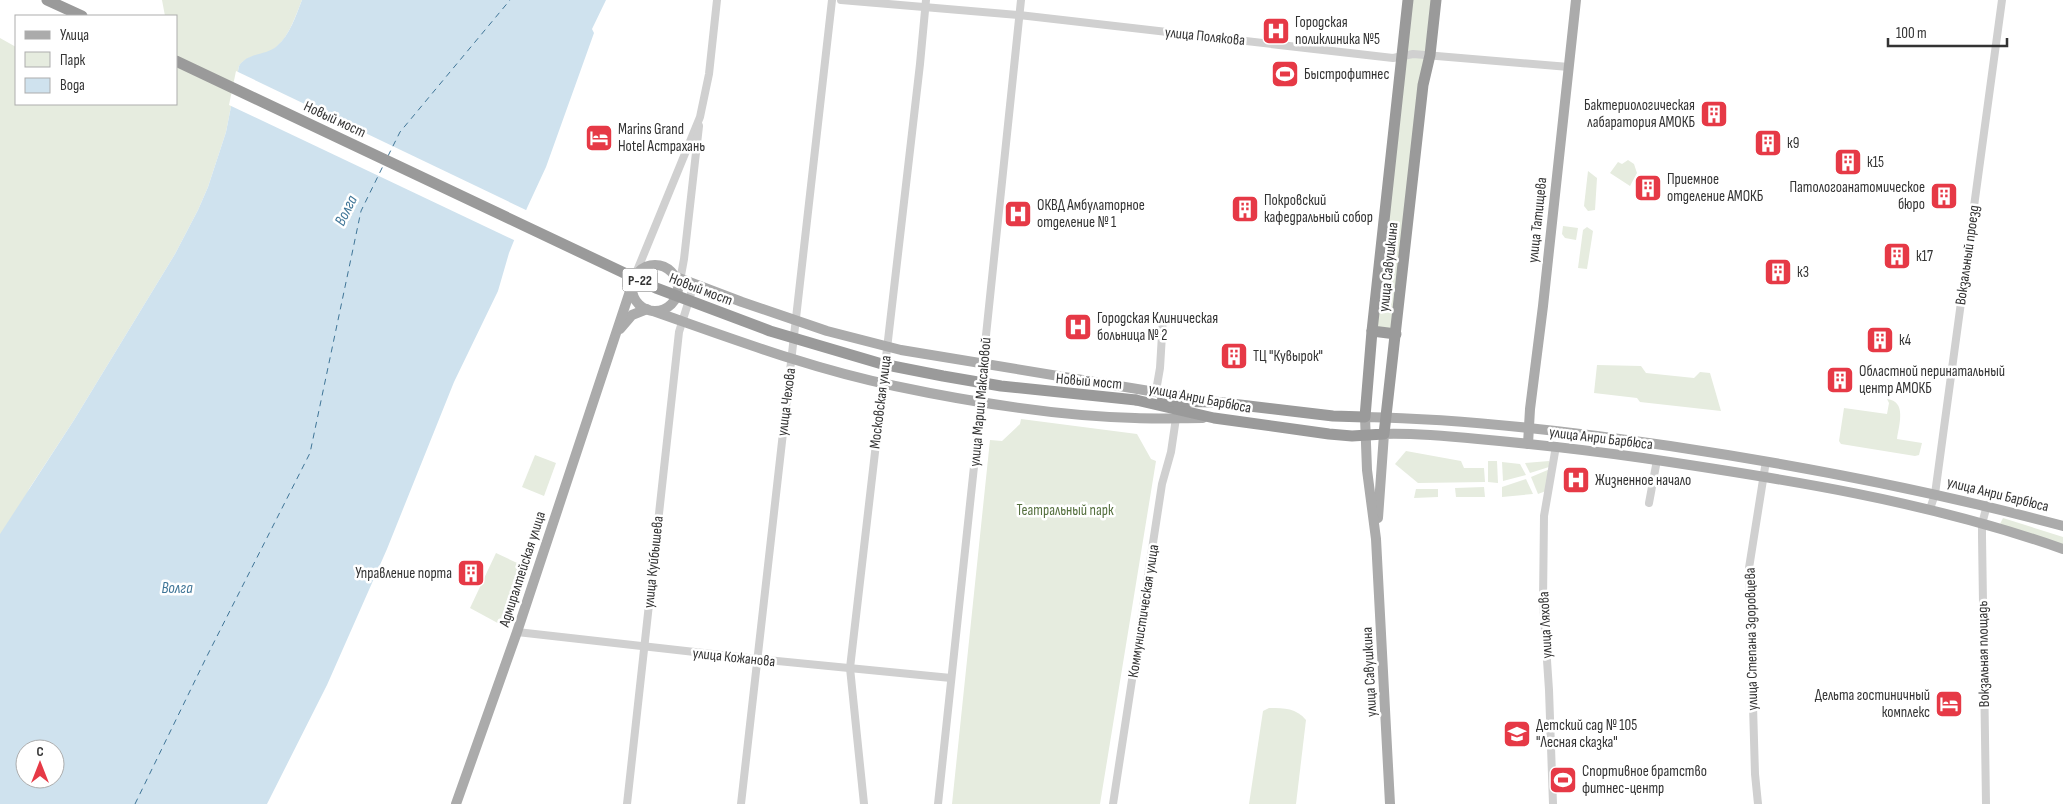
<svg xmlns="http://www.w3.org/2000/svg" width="2063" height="804" viewBox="0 0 2063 804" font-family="'Sofia Sans Condensed',sans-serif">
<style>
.green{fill:#e6ecdf}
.water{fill:#cfe2ee;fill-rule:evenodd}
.pier{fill:#fff}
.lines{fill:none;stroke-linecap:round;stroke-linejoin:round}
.ferry{stroke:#3f7597;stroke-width:1;stroke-dasharray:6 5;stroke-linecap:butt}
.minor{stroke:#d0d0d0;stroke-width:8}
.major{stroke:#ababab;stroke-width:10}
.highway{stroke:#9a9a9a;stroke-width:11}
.highway-bridge{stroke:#9a9a9a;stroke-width:11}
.labels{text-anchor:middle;stroke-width:5;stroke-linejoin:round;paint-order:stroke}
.shield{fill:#fff;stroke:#707070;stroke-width:1}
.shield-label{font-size:14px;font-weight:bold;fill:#333}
.poi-label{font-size:15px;fill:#333;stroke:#fff;text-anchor:start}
.street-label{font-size:15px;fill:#333;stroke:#fff}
.park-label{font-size:15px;fill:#56703f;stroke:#fff}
.water-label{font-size:16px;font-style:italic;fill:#3f7597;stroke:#fff}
</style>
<rect width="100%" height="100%" fill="#fff"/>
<g class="green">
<path d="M162 0H302C295 17 288 41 271 51 260 57 247 54 239 66L226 132 208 187 198 210 175 254 74 420 29 489 0 552V38L16 47V104H176V16H165Z"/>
<polygon points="1408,0 1436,0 1396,334 1372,331"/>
<polygon points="1628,160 1634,164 1637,173 1630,186 1610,173 1618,162 1622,164"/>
<polygon points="1588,171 1597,178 1595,210 1588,211 1584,206"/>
<polygon points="1563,226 1578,228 1576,240 1565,238 1562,234"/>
<polygon points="1587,227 1593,231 1587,269 1578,268 1583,230"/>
<polygon points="1597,365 1641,366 1646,373 1694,378 1700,372 1710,373 1721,411 1640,402 1637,398 1594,393"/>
<path d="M1887 399C1907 401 1899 425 1897 439L1922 443 1919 455 1915 456 1841 444 1839 441 1844 408 1887 414 1889 403Z"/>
<polygon points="1021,419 1137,434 1151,459 1156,461 1100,804 952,804 990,440 1002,441 1020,424"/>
<polygon points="1406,451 1461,461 1464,468 1484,468 1485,482 1418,483 1395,464"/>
<polygon points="535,455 556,463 544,496 522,487"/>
<polygon points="1488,461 1497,461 1498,483 1488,482"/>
<polygon points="1549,461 1549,467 1530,473 1525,463"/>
<polygon points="1502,462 1520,464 1526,475 1503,481"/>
<polygon points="1550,469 1546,491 1538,494 1531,477"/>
<polygon points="1526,479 1533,494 1502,497 1502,487"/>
<polygon points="1484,487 1485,497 1456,497 1455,488"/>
<polygon points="1416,489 1438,489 1438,497 1414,498"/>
<polygon points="2003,518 2063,537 2063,546 2000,524"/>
<polygon points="496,553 528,568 505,627 470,608"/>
<path d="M1269 708C1284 708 1296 708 1306 720L1296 804H1249L1263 711Z"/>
</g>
<path class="water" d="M302 0H606L592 29 594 33 546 167 527 208 509 253 498 291 454 382 387 549 327 685 267 804H0V534L74 420 175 254 198 210 208 187 226 132 239 66C248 52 266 56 277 46 290 35 296 15 302 0ZM25 749H55V779H25Z"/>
<polygon class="pier" points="236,71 528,211 516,241 229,105"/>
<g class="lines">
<g class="ferry">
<polyline points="388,156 400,132 510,0"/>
<polyline points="135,804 207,656 310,453 361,211 384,164"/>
</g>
<g class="minor">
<polyline points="841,0 1019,15 1393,58 1413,54 1569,67"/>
<polyline points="634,278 700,117 709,74 717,0"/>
<polyline points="678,292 684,259 699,126"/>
<polyline points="1156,391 1160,368 1163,318"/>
<polyline points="1649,503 1657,460"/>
<polyline points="1930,509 1935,494 2002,0"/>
<polyline points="517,632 757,659 951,678"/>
<polyline points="627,804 679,332 694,284"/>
<polyline points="741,804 832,0"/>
<polyline points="864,804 850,668 920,64 926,0"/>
<polyline points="938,804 981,401 983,364 1021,0"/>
<polyline points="1113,804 1162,484 1171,452 1176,418"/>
<polyline points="1553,804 1549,690 1543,601 1544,516 1556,446"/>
<polyline points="1758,804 1755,774 1749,568 1766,461"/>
<polyline points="1986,804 1982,536 1982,524 1987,505"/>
</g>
<g class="major">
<circle cx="655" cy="288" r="23"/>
<polyline points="676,277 742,302 827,331 901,350 1192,398"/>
<path d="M653 311C733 339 812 369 895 386 971 402 1057 416 1135 418 1158 419 1180 418 1203 418"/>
<polyline points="620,329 632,315 647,309"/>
<polyline points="1528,444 1530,409 1543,306 1576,0"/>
<path d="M1378 518 1384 434C1416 433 1447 436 1478 439 1534 444 1588 450 1643 458 1785 479 1927 501 2063 549"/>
<polyline points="456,804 517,632 632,285"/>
<path d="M1390 804 1376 539 1367 470 1365 417C1467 419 1569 431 1670 446 1803 466 1933 491 2063 526"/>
</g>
<g class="highway">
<polyline points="47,0 82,16"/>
<polyline points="1372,331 1396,334"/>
<polyline points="1136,400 1214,418 1329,434 1352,436 1384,434 1423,85 1430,55 1436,0"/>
<polyline points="1162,401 1215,402 1333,416 1365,417 1372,331 1408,0"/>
</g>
<polyline class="highway-bridge" points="176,61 656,288 770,331 882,364 943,376 1001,386 1136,400"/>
</g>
<defs>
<g id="hospital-square" transform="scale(1.4375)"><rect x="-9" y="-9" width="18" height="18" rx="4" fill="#e63946" stroke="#fff"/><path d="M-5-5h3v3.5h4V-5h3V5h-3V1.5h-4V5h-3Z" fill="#fff"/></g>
<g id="stadium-square" transform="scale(1.4375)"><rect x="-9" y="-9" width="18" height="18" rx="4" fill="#e63946" stroke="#fff"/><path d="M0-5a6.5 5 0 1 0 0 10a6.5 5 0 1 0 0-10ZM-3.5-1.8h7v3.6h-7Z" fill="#fff"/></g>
<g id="building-square" transform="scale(1.4375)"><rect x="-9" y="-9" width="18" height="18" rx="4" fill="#e63946" stroke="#fff"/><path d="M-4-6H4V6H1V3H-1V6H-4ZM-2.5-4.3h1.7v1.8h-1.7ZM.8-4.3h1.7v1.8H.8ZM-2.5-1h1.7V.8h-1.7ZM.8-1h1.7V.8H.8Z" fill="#fff"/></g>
<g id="hotel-square" transform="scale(1.4375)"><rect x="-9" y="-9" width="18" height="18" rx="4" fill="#e63946" stroke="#fff"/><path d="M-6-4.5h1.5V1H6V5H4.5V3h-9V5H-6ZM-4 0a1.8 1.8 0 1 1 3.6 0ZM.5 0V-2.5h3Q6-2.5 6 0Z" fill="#fff"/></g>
<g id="school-square" transform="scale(1.4375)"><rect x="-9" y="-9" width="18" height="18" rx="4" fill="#e63946" stroke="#fff"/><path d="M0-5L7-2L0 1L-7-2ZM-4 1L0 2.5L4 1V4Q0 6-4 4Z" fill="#fff"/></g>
</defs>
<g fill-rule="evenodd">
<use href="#hospital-square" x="1276" y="31"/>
<use href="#stadium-square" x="1285" y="74"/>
<use href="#building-square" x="1714" y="114"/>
<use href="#hotel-square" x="599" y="138"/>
<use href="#building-square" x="1768" y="143"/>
<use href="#building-square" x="1848" y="162"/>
<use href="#building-square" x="1648" y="188"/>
<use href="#building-square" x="1944" y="196"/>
<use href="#building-square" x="1245" y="209"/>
<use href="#hospital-square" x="1018" y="214"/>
<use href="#building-square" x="1897" y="256"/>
<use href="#building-square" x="1778" y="272"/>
<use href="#hospital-square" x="1078" y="327"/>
<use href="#building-square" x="1880" y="340"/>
<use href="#building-square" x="1234" y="356"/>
<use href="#building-square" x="1840" y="380"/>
<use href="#hospital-square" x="1576" y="480"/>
<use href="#building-square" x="471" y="573"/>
<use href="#hotel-square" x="1949" y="704"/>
<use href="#school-square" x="1517" y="734"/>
<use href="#stadium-square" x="1563" y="780"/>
</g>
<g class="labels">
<rect class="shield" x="622.5" y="268.5" width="35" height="23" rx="4"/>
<g class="shield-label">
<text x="640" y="285">Р-22</text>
</g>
<g class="poi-label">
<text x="1295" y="27">Городская<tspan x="1295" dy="17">поликлиника №5</tspan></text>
<text x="1304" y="79">Быстрофитнес</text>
<text x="1695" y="110" text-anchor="end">Бактериологическая<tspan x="1695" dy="17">лабаратория АМОКБ</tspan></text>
<text x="618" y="134">Marins Grand<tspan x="618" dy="17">Hotel Астрахань</tspan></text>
<text x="1787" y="148">к9</text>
<text x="1867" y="167">к15</text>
<text x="1667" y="184">Приемное<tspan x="1667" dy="17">отделение АМОКБ</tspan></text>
<text x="1925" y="192" text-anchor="end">Патологоанатомическое<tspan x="1925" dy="17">бюро</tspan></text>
<text x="1264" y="205">Покровский<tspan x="1264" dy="17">кафедральный собор</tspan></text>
<text x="1037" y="210">ОКВД Амбулаторное<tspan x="1037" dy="17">отделение № 1</tspan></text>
<text x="1916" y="261">к17</text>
<text x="1797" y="277">к3</text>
<text x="1097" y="323">Городская Клиническая<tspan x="1097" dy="17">больница № 2</tspan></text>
<text x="1899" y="345">к4</text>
<text x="1253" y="361">ТЦ "Кувырок"</text>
<text x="1859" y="376">Областной перинатальный<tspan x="1859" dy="17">центр АМОКБ</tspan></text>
<text x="1595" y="485">Жизненное начало</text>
<text x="452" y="578" text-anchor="end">Управление порта</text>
<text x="1930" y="700" text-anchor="end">Дельта гостиничный<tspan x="1930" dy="17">комплекс</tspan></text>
<text x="1536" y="730">Детский сад № 105<tspan x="1536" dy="17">"Лесная сказка"</tspan></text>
<text x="1582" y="776">Спортивное братство<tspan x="1582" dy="17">фитнес-центр</tspan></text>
</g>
<g class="street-label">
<text transform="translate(1205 36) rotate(6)" y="5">улица Полякова</text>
<text transform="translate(335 119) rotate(25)" y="5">Новый мост</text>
<text transform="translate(1537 220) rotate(-84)" y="5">улица Татищева</text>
<text transform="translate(1967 255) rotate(-82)" y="5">Вокзальный проезд</text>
<text transform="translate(1388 267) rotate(-84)" y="5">улица Савушкина</text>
<text transform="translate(701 289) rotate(21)" y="5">Новый мост</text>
<text transform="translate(1089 381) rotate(5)" y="5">Новый мост</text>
<text transform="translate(1200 398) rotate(11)" y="5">улица Анри Барбюса</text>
<text transform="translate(786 402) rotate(-83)" y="5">улица Чехова</text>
<text transform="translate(880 402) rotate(-83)" y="5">Московская улица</text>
<text transform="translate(980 402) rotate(-85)" y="5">улица Марии Максаковой</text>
<text transform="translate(1601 438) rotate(7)" y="5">улица Анри Барбюса</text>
<text transform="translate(1998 494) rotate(14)" y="5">улица Анри Барбюса</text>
<text transform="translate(653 562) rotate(-84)" y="5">улица Куйбышева</text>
<text transform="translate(522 569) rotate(-72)" y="5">Адмиралтейская улица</text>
<text transform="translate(1143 611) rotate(-81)" y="5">Коммунистическая улица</text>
<text transform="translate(1545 625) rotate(-93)" y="5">улица Ляхова</text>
<text transform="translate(1751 639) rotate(-91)" y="5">улица Степана Здоровцева</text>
<text transform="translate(1983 654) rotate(-91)" y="5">Вокзальная площадь</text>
<text transform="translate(734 657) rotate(6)" y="5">улица Кожанова</text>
<text transform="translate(1369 672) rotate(-93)" y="5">улица Савушкина</text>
</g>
<g class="park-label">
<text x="1065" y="515">Театральный парк</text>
</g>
<g class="water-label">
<text transform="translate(345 210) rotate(-64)" y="6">Волга</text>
<text x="177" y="593">Волга</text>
</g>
</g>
<rect x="15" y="15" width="162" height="90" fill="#ffffff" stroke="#adadad"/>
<rect x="25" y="31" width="25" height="8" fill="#ababab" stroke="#adadad"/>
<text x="60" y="40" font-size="15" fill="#333333">Улица</text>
<rect x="25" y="52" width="25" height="15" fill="#e6ecdf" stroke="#adadad"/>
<text x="60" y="65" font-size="15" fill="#333333">Парк</text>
<rect x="25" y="78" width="25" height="15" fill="#cfe2ee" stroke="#adadad"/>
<text x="60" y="90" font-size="15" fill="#333333">Вода</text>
<g transform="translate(40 764)"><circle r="24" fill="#ffffff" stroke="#adadad"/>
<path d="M0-4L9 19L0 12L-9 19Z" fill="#e63946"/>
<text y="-8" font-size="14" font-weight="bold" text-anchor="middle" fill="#333333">С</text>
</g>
<path d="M1888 38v8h119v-8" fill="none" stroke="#333333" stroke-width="2.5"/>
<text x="1896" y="38" font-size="15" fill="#333333" stroke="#ffffff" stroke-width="4" paint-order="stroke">100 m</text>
</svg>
